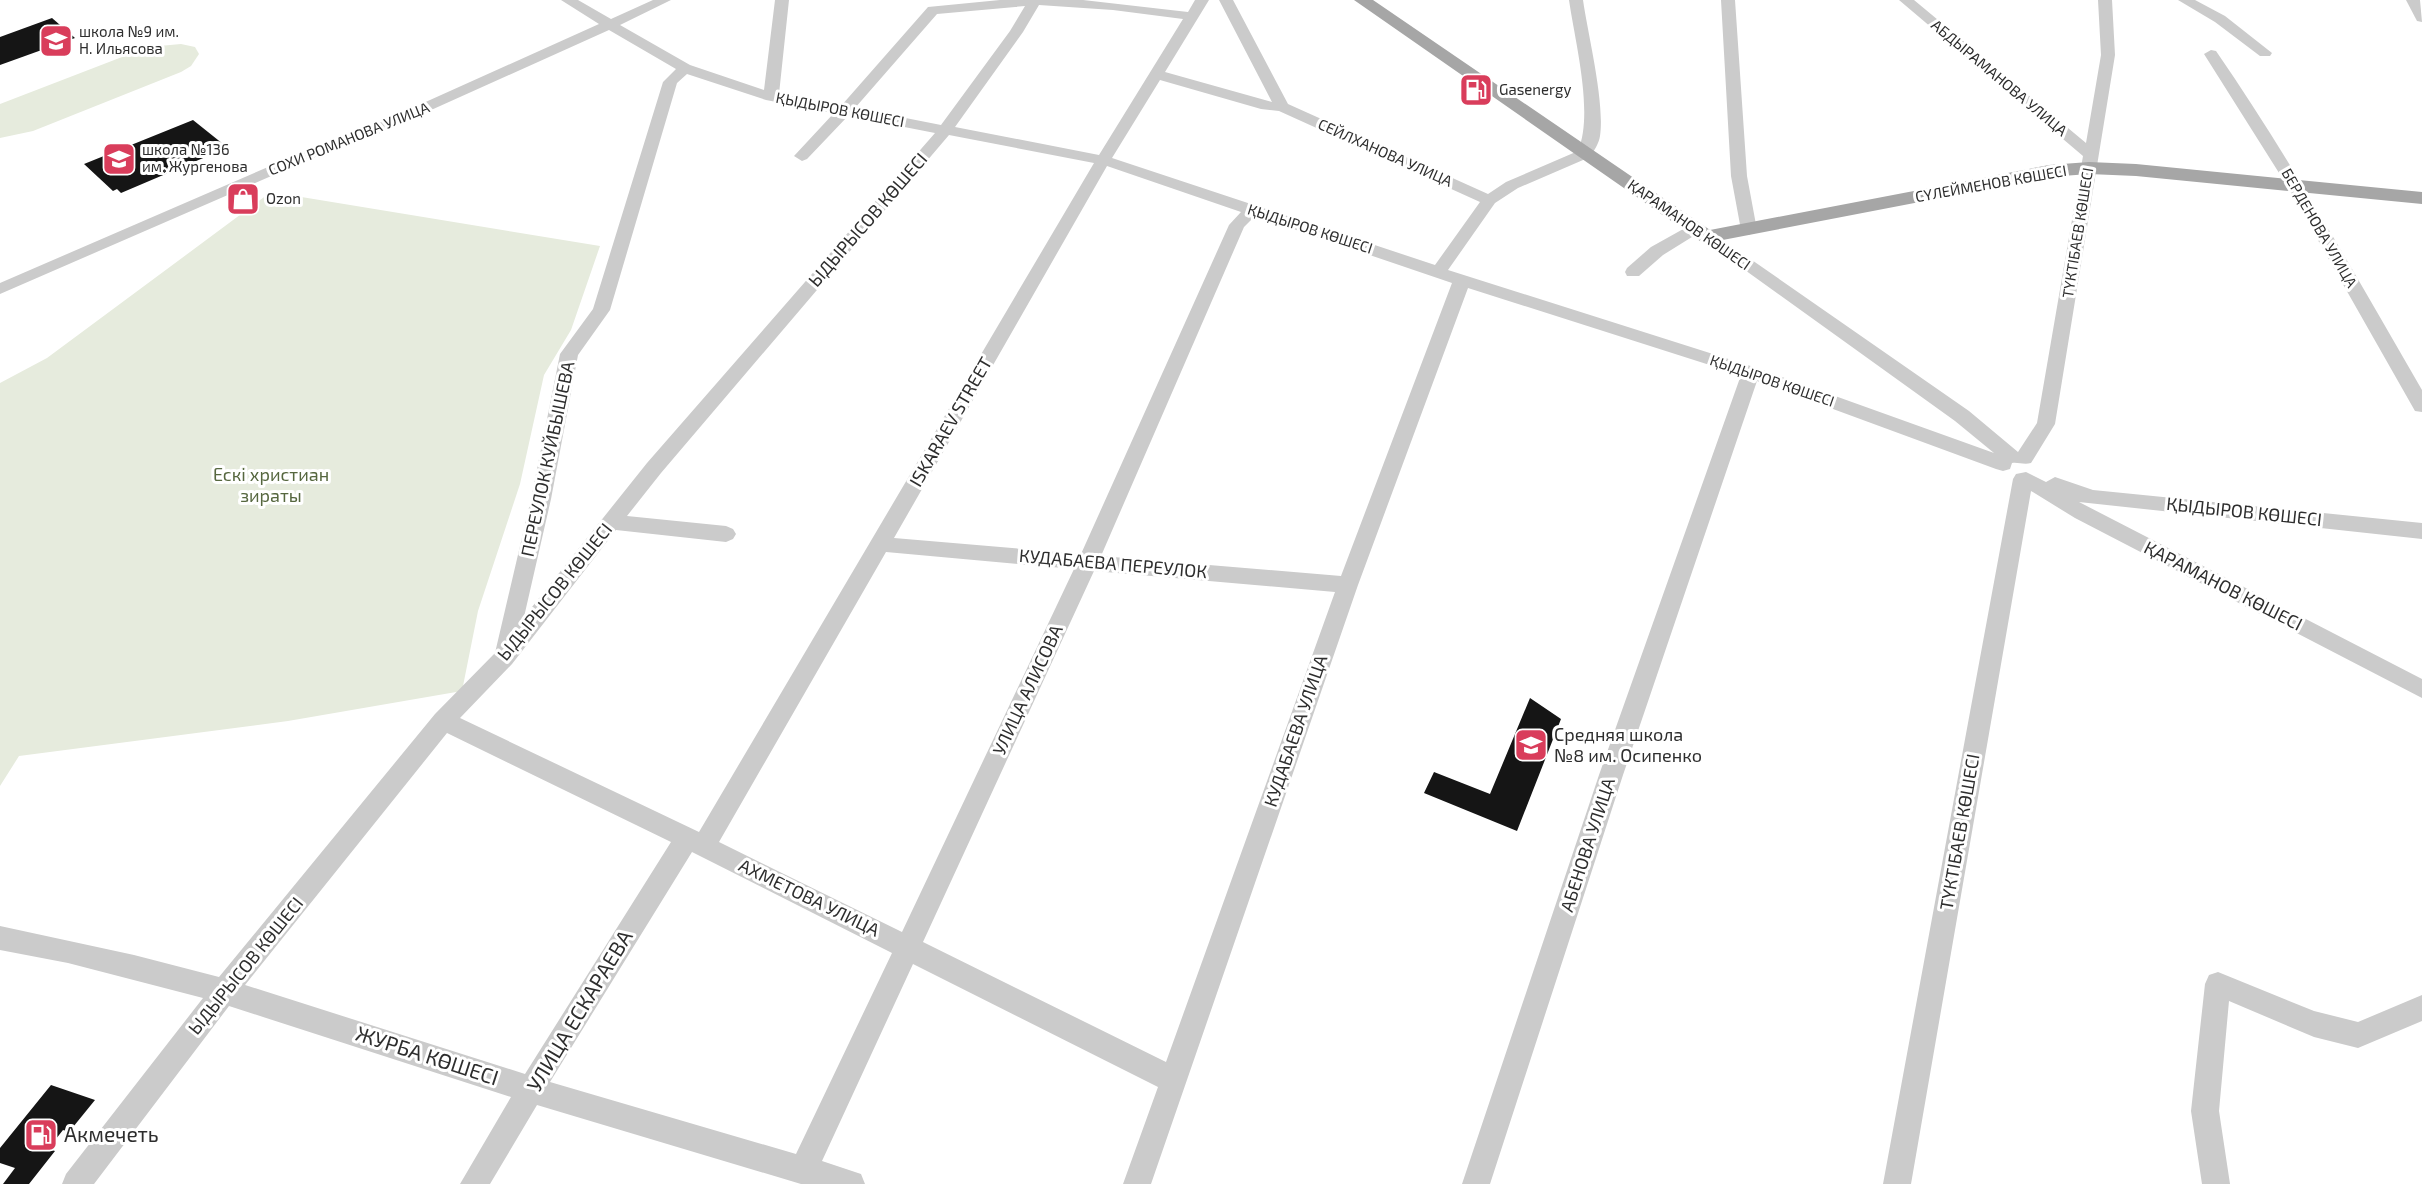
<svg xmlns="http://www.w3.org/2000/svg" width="2422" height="1184" viewBox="0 0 2422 1184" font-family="'Exo 2',sans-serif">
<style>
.green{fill:#e6ebdd}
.building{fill:#151515}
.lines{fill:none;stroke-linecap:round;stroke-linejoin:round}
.minor{fill:#cbcbcb;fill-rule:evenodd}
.major{fill:#a6a6a6;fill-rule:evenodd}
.labels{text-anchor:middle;stroke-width:6;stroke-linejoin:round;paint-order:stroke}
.far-poi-label{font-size:15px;fill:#2e2e2e;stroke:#fff;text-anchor:start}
.far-street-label{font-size:15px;fill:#2e2e2e;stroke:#fff}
.street-label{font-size:18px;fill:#2e2e2e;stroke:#fff}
.park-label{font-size:18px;fill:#56673f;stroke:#fff}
.poi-label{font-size:18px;fill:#2e2e2e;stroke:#fff;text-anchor:start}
.near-street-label{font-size:21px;fill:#2e2e2e;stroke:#fff}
.near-poi-label{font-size:21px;fill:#2e2e2e;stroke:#fff;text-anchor:start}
</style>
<rect width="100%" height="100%" fill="#fff"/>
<g class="green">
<polygon points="181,44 195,47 199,54 191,66 181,72 33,131 0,138 0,104 148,47"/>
<polygon points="271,192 600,246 571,330 544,375 520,484 478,611 462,691 288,721 19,756 0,786 0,383 47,358"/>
</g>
<g class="building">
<polygon points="52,18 75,38 0,65 0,37"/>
<polygon points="193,120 223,144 218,147 222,150 121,193 117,189 113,191 84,164"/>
<polygon points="1530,698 1561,719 1517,831 1424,793 1434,772 1490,794"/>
<polygon points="51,1085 95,1100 69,1132 63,1130 48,1149 55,1151 29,1184 3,1184 15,1168 0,1163 0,1148"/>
</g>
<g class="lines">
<g class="minor">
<path d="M561 0H578L611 19 653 0H671L620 25 690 65 764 90 775 0H789L779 94 841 106 928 7 1000 0H1083L1188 12 1195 0H1209L1165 72 1272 102 1219 0H1233L1288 104 1488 194 1506 182 1578 151C1594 113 1575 42 1569 0H1583C1588 35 1605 102 1600 136 1599 143 1594 151 1590 157L1518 188 1495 203 1448 270 1757 368 1994 453 1955 421 1699 237 1707 232 1713 233 1969 411 2018 452 2037 423 2083 156 1899 0H1914L2086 143 2101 55 2098 0H2112L2115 55 2055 424 2031 463C2024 465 2018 462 2012 463L2010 469 2003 471 1996 469 1757 381 1623 775 1490 1184H1462L1599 775 1741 375 1468 288 1358 585 1151 1184H1123L1158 1087 913 964 822 1161 861 1174 865 1184H801L537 1105 490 1184H460L511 1097 229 1006 94 1184H62L66 1174 203 998 68 963 0 950V926L134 955 219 977 435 714 495 653 531 499 560 354 593 309 663 82 676 69 609 30 380 133 329 151 0 294V283L319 145 370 127 599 24ZM1039 5 1113 10 1183 19 1099 155 955 127 1023 32ZM1025 6 1010 31 941 125 855 108 937 14ZM687 74 766 100 834 113 794 156 802 161 807 159 848 116 935 133 647 463 524 617 551 499 578 355 610 310 677 83ZM1160 80 1261 109 1279 111 1480 202 1435 265 1112 158ZM949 135 1094 163 699 832 460 718 512 664 616 530 726 542 733 539 736 534 733 529 726 526 627 516 661 473ZM1107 166 1241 212 1229 225 1081 554 894 538ZM1255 216 1452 283 1341 576 1101 556 1244 227ZM886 552 1074 569 902 932 719 842ZM1094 571 1335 592 1166 1062 923 942ZM447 733 671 842 525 1074 245 985ZM692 852 892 953 796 1154 550 1082Z"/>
<polygon points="1721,0 1735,0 1747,176 1757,230 1749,235 1741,230 1731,176"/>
<polygon points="2178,0 2195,0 2225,16 2272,53 2270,56 2260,56 2215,22"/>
<polygon points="2406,0 2420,0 2422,22 2417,21"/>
<path d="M2211 50 2216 51C2291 160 2356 276 2422 390V412L2415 411 2286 184 2204 54Z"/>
<polygon points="1694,223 1702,228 1700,232 1663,255 1639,276 1627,276 1625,272 1627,268 1651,247"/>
<polygon points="2026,472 2046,482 2055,477 2093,490 2422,523 2422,539 2079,502 2422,679 2422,698 2075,518 2031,491 1911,1184 1883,1184 2013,479 2016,474"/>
<polygon points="2218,972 2314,1011 2358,1022 2422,995 2422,1021 2358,1048 2314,1037 2229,1001 2219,1111 2230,1184 2202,1184 2191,1111 2205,984 2209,975"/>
</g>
<polygon class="major" points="1354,0 1373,0 1710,230 2049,165 2089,162 2136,164 2422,192 2422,204 2136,176 2089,174 2049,177 1707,243 1700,241"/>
</g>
<defs>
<g id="school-square" transform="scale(1.725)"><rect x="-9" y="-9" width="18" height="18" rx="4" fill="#d93d5b" stroke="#fff"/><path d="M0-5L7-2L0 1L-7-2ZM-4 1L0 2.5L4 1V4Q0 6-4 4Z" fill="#fff"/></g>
<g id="fuel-square" transform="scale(1.725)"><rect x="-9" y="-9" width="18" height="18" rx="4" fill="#d93d5b" stroke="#fff"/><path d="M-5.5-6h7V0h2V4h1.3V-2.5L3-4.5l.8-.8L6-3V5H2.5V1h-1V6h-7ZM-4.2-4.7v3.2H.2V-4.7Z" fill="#fff"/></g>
<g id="shop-square" transform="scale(1.725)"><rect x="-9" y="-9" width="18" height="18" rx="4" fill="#d93d5b" stroke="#fff"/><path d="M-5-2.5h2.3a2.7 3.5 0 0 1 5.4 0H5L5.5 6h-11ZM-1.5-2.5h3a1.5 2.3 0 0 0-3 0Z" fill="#fff"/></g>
</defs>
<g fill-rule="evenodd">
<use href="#school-square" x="56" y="41"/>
<use href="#fuel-square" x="1476" y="90"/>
<use href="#school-square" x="119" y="159"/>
<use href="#shop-square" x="243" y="199"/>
<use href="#school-square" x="1531" y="745"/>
<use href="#fuel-square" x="41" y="1135"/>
</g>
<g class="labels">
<g class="far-poi-label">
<text x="79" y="37">школа №9 им.<tspan x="79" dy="17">Н. Ильясова</tspan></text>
<text x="1499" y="95">Gasenergy</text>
<text x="142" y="155">школа №136<tspan x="142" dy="17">им. Жургенова</tspan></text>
<text x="266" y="204">Ozon</text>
</g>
<g class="far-street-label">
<text transform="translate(1999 78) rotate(40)" y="5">АБДЫРАМАНОВА УЛИЦА</text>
<text transform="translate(840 110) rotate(11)" y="5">ҚЫДЫРОВ КӨШЕСІ</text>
<text transform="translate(349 139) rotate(-22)" y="5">СОХИ РОМАНОВА УЛИЦА</text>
<text transform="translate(1385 153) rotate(24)" y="5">СЕЙЛХАНОВА УЛИЦА</text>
<text transform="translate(1991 184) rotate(-10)" y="5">СҮЛЕЙМЕНОВ КӨШЕСІ</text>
<text transform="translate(1689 225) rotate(35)" y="5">ҚАРАМАНОВ КӨШЕСІ</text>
<text transform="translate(2319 228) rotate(60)" y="5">БЕРДЕНОВА УЛИЦА</text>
<text transform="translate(1310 229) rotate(18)" y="5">ҚЫДЫРОВ КӨШЕСІ</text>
<text transform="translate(2078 233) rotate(-81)" y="5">ТҮКТІБАЕВ КӨШЕСІ</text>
<text transform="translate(1772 381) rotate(19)" y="5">ҚЫДЫРОВ КӨШЕСІ</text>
</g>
<g class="street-label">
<text transform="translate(868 220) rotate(-49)" y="6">ЫДЫРЫСОВ КӨШЕСІ</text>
<text transform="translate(951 422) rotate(-60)" y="6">ISKARAEV STREET</text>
<text transform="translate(548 459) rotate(-78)" y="6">ПЕРЕУЛОК КУЙБЫШЕВА</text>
<text transform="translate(2244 512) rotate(6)" y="6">ҚЫДЫРОВ КӨШЕСІ</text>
<text transform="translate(1113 564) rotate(5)" y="6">КУДАБАЕВА ПЕРЕУЛОК</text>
<text transform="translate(2223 586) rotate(27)" y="6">ҚАРАМАНОВ КӨШЕСІ</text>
<text transform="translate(555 592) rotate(-51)" y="6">ЫДЫРЫСОВ КӨШЕСІ</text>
<text transform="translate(1028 690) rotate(-65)" y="6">УЛИЦА АЛИСОВА</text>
<text transform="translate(1296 731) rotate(-71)" y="6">КУДАБАЕВА УЛИЦА</text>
<text transform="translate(1960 832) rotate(-80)" y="6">ТҮКТІБАЕВ КӨШЕСІ</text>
<text transform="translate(1588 845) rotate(-72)" y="6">АБЕНОВА УЛИЦА</text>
<text transform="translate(809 898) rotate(26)" y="6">АХМЕТОВА УЛИЦА</text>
<text transform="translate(246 966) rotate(-51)" y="6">ЫДЫРЫСОВ КӨШЕСІ</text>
</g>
<g class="park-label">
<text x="271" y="481">Ескі христиан<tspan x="271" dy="21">зираты</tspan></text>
</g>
<g class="poi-label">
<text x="1554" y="741">Средняя школа<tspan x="1554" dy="21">№8 им. Осипенко</tspan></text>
</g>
<g class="near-street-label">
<text transform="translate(580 1011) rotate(-59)" y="7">УЛИЦА ЕСКАРАЕВА</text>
<text transform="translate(427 1056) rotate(18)" y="7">ЖУРБА КӨШЕСІ</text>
</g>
<g class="near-poi-label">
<text x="64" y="1142">Акмечеть</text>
</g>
</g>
</svg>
